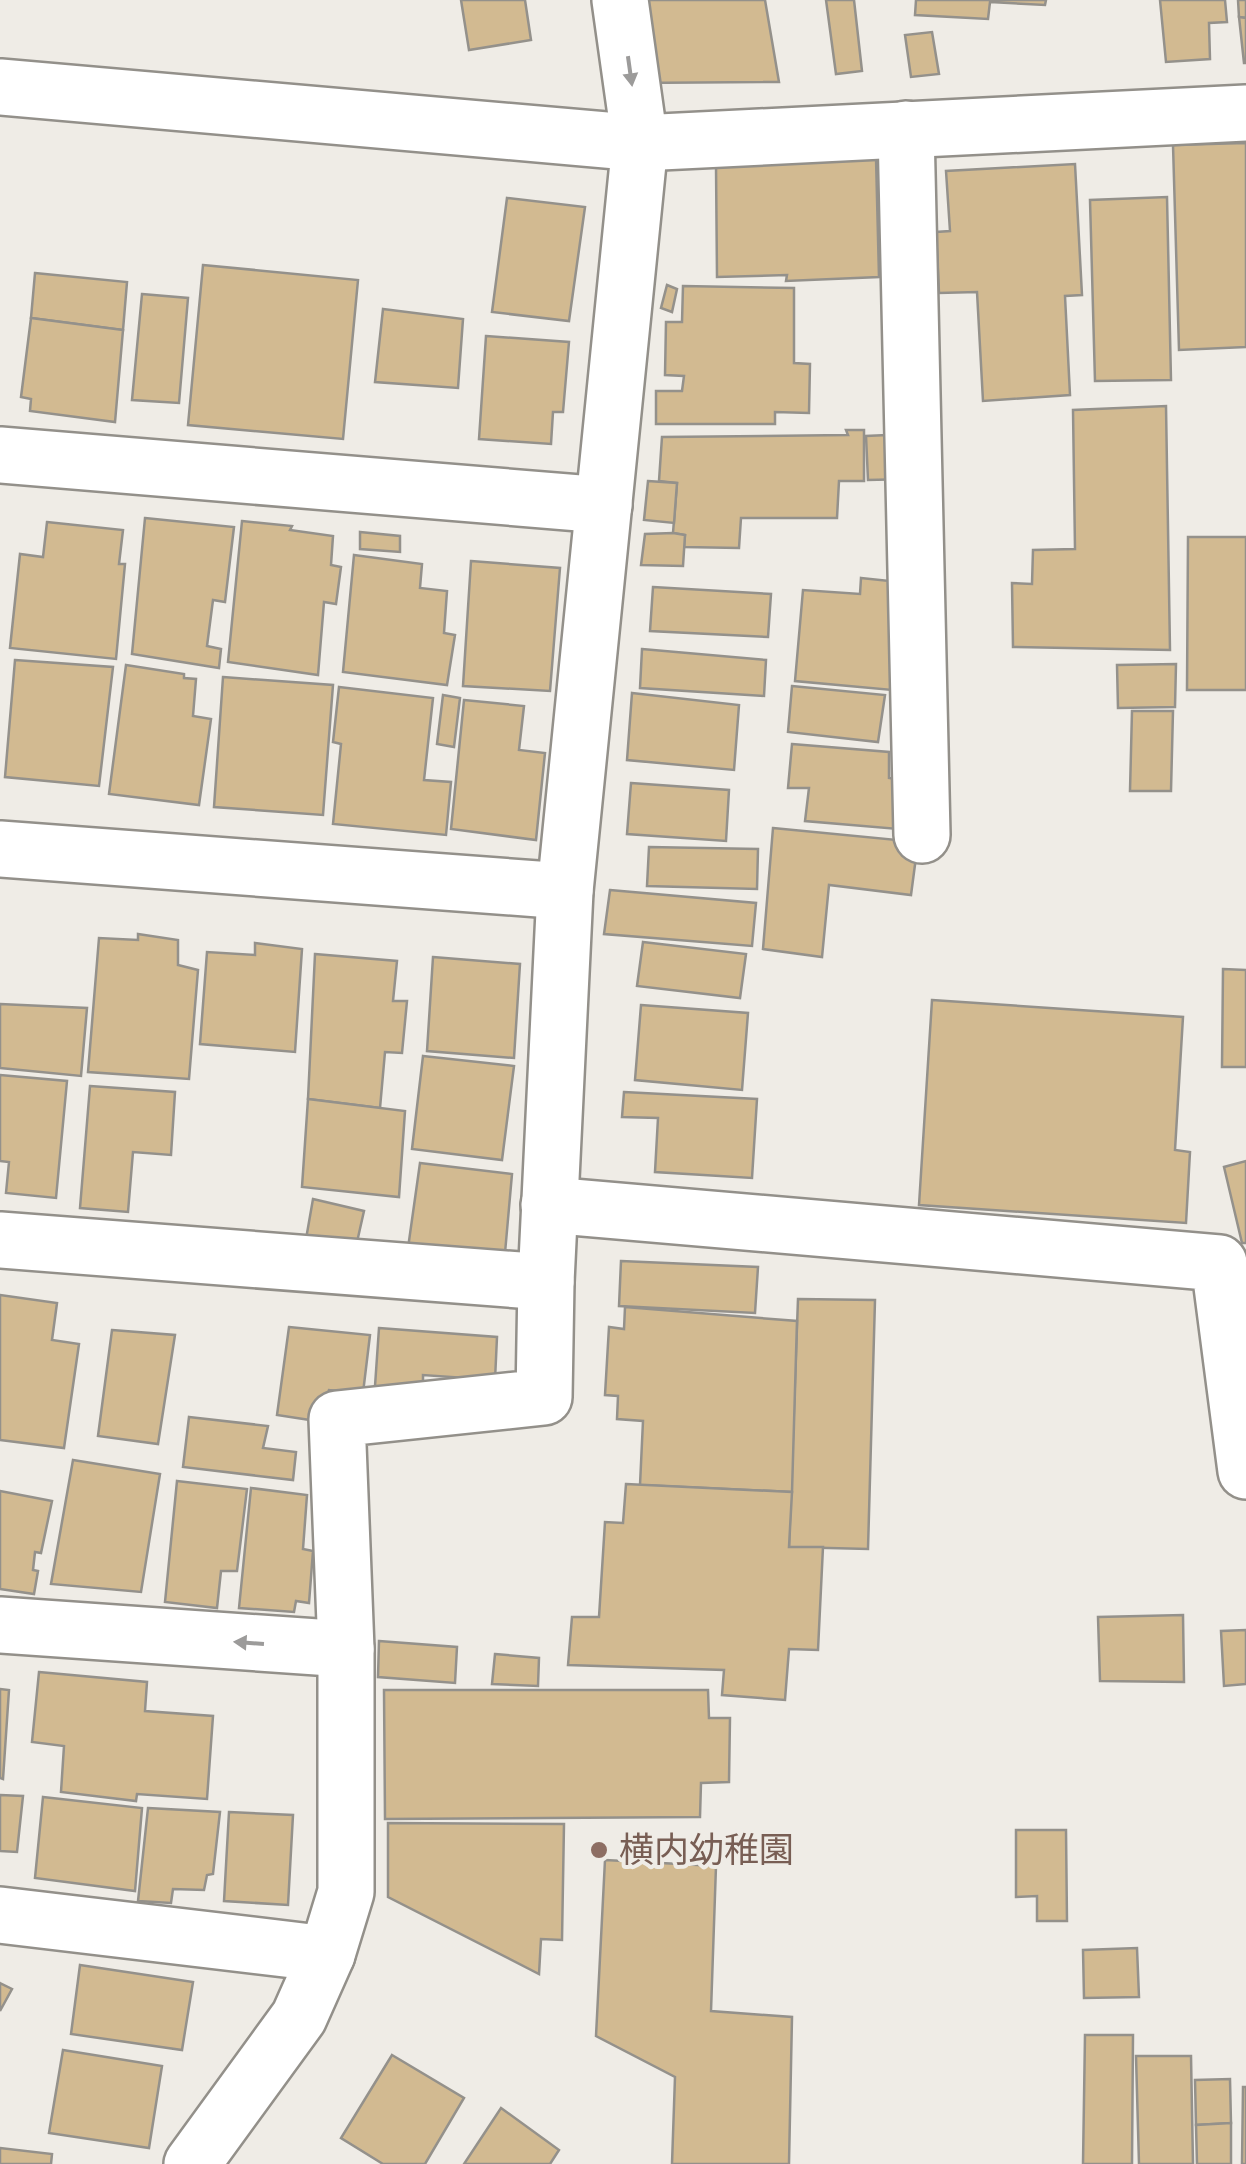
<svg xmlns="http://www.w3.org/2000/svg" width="1246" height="2164" viewBox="0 0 1246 2164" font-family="Montserrat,'Noto Sans JP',sans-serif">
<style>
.building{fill:#d2ba91;stroke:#94918b;stroke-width:2.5}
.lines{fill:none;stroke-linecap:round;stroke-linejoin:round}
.minor-casing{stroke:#93908a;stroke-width:60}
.minor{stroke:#fff;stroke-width:55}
.oneway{fill:#9c9b9a}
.education-dot{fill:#8d6e63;stroke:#efece6;stroke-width:4}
.labels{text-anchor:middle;stroke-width:8;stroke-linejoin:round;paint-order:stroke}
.education-label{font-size:35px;fill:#785e54;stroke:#efece6;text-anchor:start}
</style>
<rect width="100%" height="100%" fill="#efece6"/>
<g class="building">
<polygon points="461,0 525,0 531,40 469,50"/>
<polygon points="629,0 765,0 779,82 633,83"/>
<polygon points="826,0 854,0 862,71 836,74"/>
<polygon points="916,0 1046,0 1045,5 990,2 988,19 915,15"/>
<polygon points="1160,0 1225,0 1227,22 1209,23 1210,59 1166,62"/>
<polygon points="1238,0 1246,0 1246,18 1239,17"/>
<polygon points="1239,17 1246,18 1246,63 1244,63"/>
<polygon points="932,32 939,74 911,77 905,35"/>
<polygon points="1246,143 1246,347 1179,350 1173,145"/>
<polygon points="876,158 879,277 786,281 787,275 717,277 716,166"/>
<polygon points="1075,164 1082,295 1065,296 1070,395 983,401 977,292 939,293 936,232 950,231 946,171"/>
<polygon points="1167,197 1171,380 1095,381 1090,200"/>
<polygon points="507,198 585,207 569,321 492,312"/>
<polygon points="203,265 358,280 343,439 188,425"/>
<polygon points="35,273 127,282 123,330 31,318"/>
<polygon points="667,285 677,289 672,312 661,308"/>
<polygon points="683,286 794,288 794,363 810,364 809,413 775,412 775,424 656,424 656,391 682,391 684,376 665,375 666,322 682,322"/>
<polygon points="142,294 188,298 179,403 132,400"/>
<polygon points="383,309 463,319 458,388 375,382"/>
<polygon points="31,318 123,330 115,422 30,411 31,399 21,397"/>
<polygon points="486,336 569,342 563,412 553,412 551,444 479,439"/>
<polygon points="1166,406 1170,650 1013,647 1012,583 1032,584 1033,550 1075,549 1073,410"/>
<polygon points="846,430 864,430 864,481 839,481 837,518 741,518 739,548 684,547 685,535 673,533 677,483 659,481 662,437 848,435"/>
<polygon points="909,434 909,479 868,480 866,436"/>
<polygon points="648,481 677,483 674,523 644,520"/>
<polygon points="145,518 234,527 225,602 213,600 207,646 221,649 219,668 132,654"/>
<polygon points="242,521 292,526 290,530 333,536 331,565 341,567 336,604 324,602 318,675 228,662"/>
<polygon points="47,522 123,530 119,564 125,564 116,659 10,648 20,554 43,557"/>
<polygon points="360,532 400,536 400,552 360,549"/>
<polygon points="673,533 685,535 683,566 641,565 645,534"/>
<polygon points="1188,537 1246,537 1246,690 1187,690"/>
<polygon points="354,555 422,564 420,588 447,591 444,633 455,635 447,685 343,672"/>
<polygon points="471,561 560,568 550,691 463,686"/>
<polygon points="861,578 909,583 892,690 795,681 803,590 860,594"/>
<polygon points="653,587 771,594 768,637 650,631"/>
<polygon points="642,649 766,660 764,696 640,688"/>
<polygon points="15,660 113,667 99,786 5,777"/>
<polygon points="1176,664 1175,707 1118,708 1117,665"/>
<polygon points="126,665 184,674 184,678 196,679 193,716 211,719 199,805 109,794"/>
<polygon points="223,677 333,685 323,815 214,807"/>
<polygon points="792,686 885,695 878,742 788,732"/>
<polygon points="339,687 433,698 424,780 451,782 446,835 333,824 341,744 333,742"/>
<polygon points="632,693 739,705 734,770 627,760"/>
<polygon points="443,695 460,698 454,747 437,744"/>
<polygon points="464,700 524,706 519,750 545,753 536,840 451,829"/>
<polygon points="1132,711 1173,711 1171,791 1130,791"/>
<polygon points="792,744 889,752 889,778 903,780 898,829 805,821 809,788 788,788"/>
<polygon points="631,783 729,790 726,841 627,834"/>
<polygon points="773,828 918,842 911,895 829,885 822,957 763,949"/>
<polygon points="649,847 758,849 757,889 647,886"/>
<polygon points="610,890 756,903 752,946 604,934"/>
<polygon points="138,934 178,940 178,965 198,970 189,1079 88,1072 99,938 138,940"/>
<polygon points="643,942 746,954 740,998 637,986"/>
<polygon points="255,943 302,949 295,1052 200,1044 207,952 255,955"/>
<polygon points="315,954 397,961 393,1001 407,1001 402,1053 385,1052 380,1108 308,1099"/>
<polygon points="433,957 520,964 514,1058 427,1051"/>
<polygon points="1223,969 1246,970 1246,1067 1222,1067"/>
<polygon points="932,1000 1183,1017 1175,1150 1190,1152 1186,1223 919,1205"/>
<polygon points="0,1004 87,1008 81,1076 0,1068"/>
<polygon points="641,1005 748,1013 742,1090 635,1080"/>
<polygon points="423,1056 514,1066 502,1160 412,1149"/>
<polygon points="0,1075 67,1081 56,1198 6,1193 9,1162 0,1161"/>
<polygon points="90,1086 175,1092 171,1155 133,1152 128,1212 80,1208"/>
<polygon points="624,1092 757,1099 752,1178 655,1172 658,1118 622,1117"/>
<polygon points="308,1099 405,1111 399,1197 302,1187"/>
<polygon points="1246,1161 1246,1243 1242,1243 1224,1167"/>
<polygon points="420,1163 512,1174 505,1253 408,1248"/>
<polygon points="313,1199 364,1211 355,1251 306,1239"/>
<polygon points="621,1261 758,1267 755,1313 619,1306"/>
<polygon points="0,1295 57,1303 52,1340 79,1344 64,1448 0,1440"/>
<polygon points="798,1299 875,1300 868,1549 789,1547"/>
<polygon points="625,1307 797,1321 792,1492 640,1485 643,1421 617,1419 618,1396 605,1395 609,1327 624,1329"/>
<polygon points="289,1327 370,1335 363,1393 329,1390 323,1422 277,1415"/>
<polygon points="379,1328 497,1337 495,1380 423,1375 423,1389 375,1386"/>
<polygon points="112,1330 175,1335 158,1444 98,1436"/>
<polygon points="189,1417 268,1426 263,1448 296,1452 293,1480 183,1467"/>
<polygon points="73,1460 160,1474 141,1592 51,1584"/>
<polygon points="177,1481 247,1489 237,1571 221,1571 217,1608 165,1602"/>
<polygon points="626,1484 792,1492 789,1547 823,1547 818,1650 789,1649 785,1700 722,1695 724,1670 568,1665 572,1617 599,1617 605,1522 623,1523"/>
<polygon points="251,1488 307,1495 303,1549 313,1551 309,1603 296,1601 294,1612 239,1608"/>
<polygon points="0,1491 52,1501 41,1553 35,1552 33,1570 38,1571 34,1594 0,1589"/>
<polygon points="1183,1615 1184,1682 1100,1681 1098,1617"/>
<polygon points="1246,1630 1246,1684 1224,1686 1221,1631"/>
<polygon points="379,1641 457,1647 455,1683 378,1677"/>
<polygon points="495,1654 539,1658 538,1686 492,1684"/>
<polygon points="39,1672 147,1682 145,1711 213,1716 207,1799 137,1794 136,1801 61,1792 64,1746 32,1742"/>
<polygon points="0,1689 9,1690 3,1779 0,1778"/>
<polygon points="384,1690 708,1690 709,1718 730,1718 729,1782 701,1783 700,1817 385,1819"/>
<polygon points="0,1795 23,1796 17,1852 0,1851"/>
<polygon points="43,1797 142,1808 135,1891 35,1878"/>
<polygon points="148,1808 220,1812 213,1874 207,1875 204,1890 173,1889 171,1903 138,1901"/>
<polygon points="229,1812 293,1815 288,1905 224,1901"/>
<polygon points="388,1823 564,1824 562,1940 541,1939 539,1974 388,1897"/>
<polygon points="1016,1830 1066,1830 1067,1921 1037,1921 1037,1896 1016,1897"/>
<polygon points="605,1860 716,1866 711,2011 792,2017 789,2164 672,2164 675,2077 596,2036"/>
<polygon points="1137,1948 1139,1997 1084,1998 1083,1950"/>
<polygon points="80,1965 193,1982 182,2050 71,2034"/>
<polygon points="0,1983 12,1989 0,2011"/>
<polygon points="1085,2035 1133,2035 1132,2164 1083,2164"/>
<polygon points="63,2050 162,2066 149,2148 49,2133"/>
<polygon points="392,2055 464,2098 425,2164 383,2164 341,2138"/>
<polygon points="1136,2056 1191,2056 1193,2164 1139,2164"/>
<polygon points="1230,2079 1231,2123 1196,2125 1195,2080"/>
<polygon points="1243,2087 1246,2087 1246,2164 1242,2164"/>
<polygon points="501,2108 559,2150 550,2164 464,2164"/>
<polygon points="1231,2123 1231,2164 1197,2164 1196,2125"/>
<polygon points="0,2148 52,2154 51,2164 0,2164"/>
</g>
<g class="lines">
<g class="minor-casing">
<g id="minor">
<polyline points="0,87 640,143 1246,113"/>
<polyline points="906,129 922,835"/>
<polyline points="0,455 604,505"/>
<polyline points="0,849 565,891"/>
<polyline points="549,1205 1219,1263 1246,1471"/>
<polyline points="0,1240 546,1282"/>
<polyline points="0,1625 346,1649"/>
<polyline points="0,1915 327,1954"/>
<polyline points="192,2164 299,2017 327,1954 346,1892 346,1649 337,1419 544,1397 546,1282 565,891 640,143 620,0"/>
</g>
</g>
<use href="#minor" class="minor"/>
</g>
<defs><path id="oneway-solid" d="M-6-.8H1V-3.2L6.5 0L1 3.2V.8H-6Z" transform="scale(2.5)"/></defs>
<g class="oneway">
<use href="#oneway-solid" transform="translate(630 71) rotate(82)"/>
<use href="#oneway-solid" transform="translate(249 1643) rotate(-176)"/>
</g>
<circle class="education-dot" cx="599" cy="1850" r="10"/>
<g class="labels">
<g class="education-label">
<text x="619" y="1862">横内幼稚園</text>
</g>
</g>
</svg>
